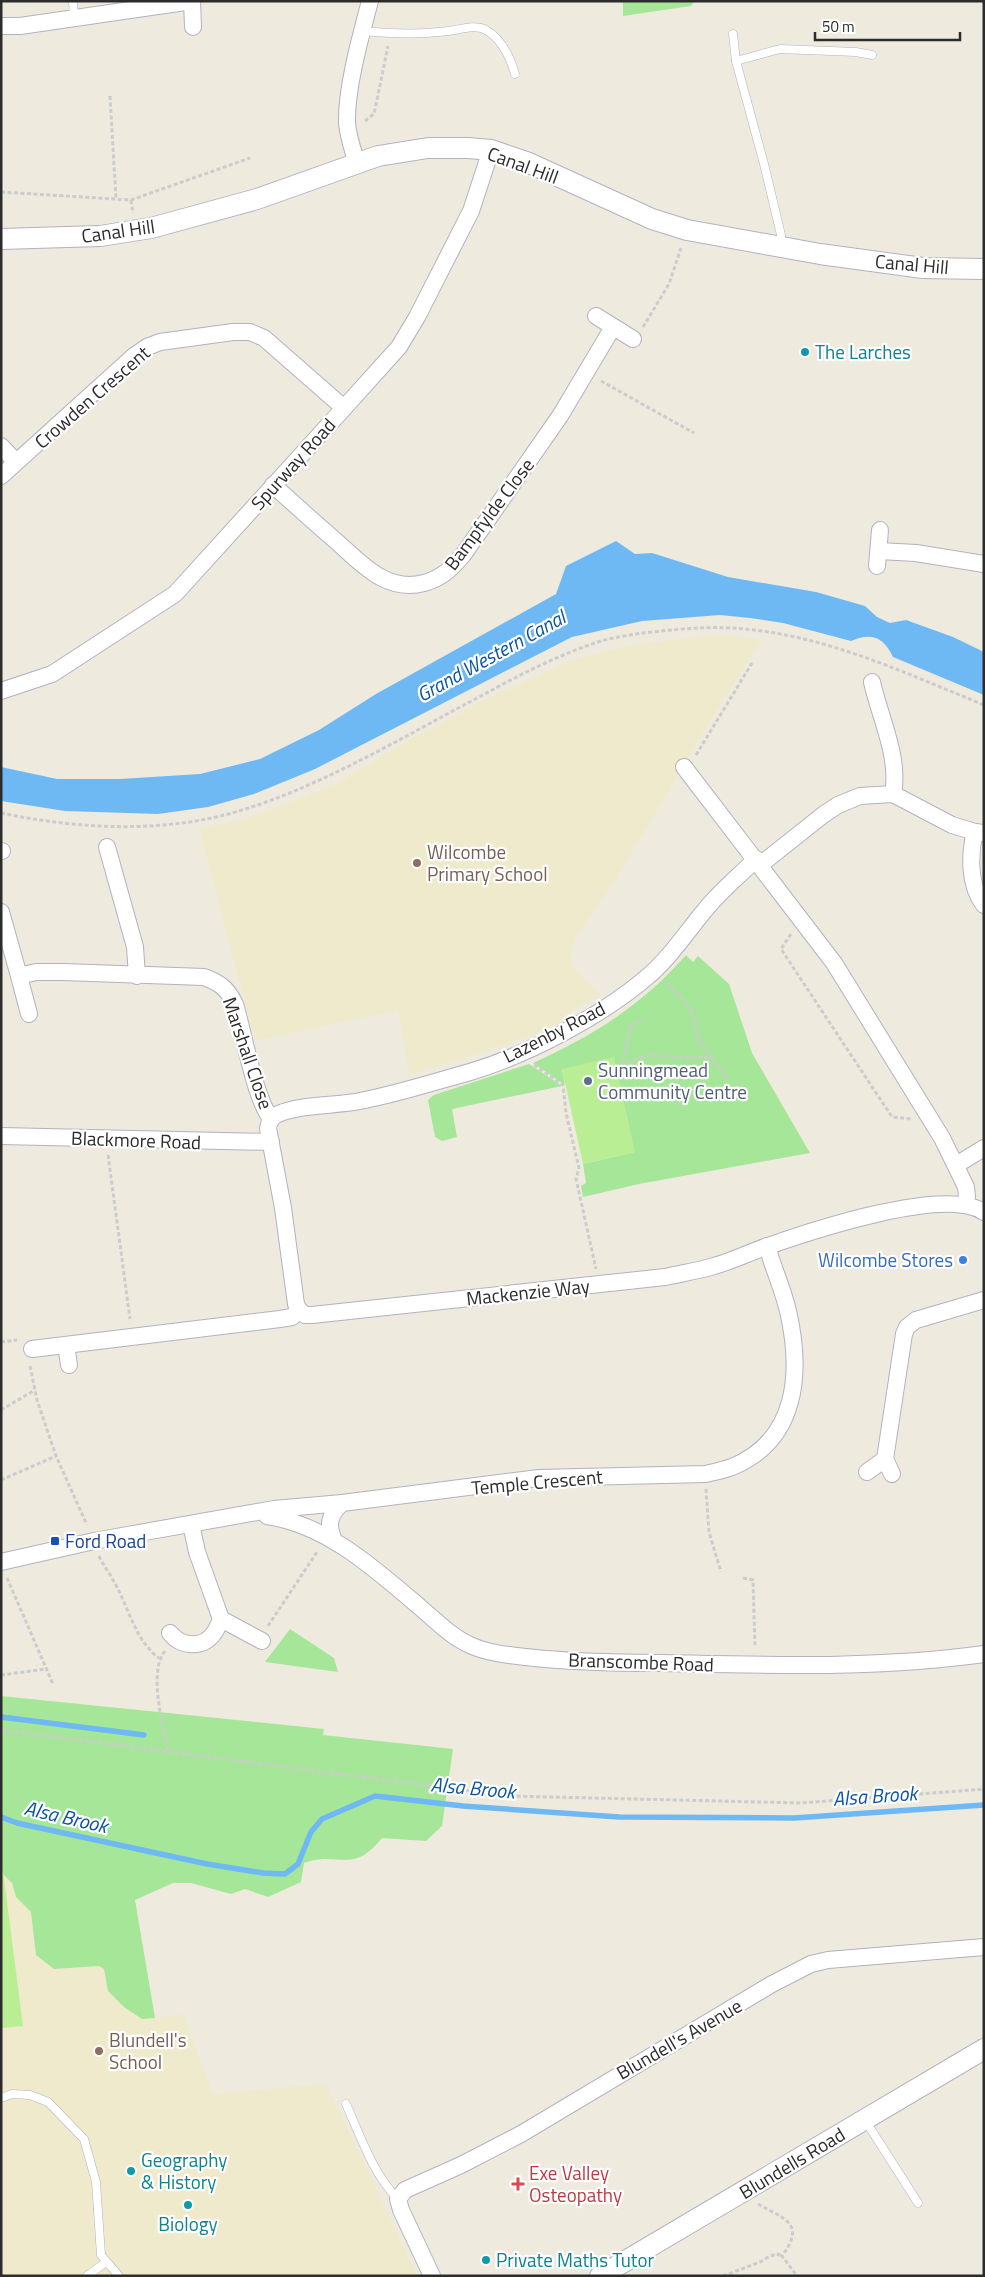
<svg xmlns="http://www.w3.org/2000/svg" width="985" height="2277" viewBox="0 0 985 2277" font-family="'Titillium Web',sans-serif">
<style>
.education{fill:#f0eacd}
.green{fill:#a6e699}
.pitch{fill:#b9ee94}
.water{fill:#6eb9f3}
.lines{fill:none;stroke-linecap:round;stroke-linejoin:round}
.stream{stroke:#6eb9f3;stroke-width:5.5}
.service-casing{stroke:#b2b2c0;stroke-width:9}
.minor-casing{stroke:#b2b2c0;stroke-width:18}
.tertiary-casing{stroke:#b2b2c0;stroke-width:22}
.path{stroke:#ccc;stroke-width:3;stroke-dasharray:4 2.5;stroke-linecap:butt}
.service{stroke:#fff;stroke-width:8}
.minor{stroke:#fff;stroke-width:16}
.tertiary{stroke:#fff;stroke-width:20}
.culture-dot{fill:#0f9aa8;stroke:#fff;stroke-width:2}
.education-dot{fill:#8d6e63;stroke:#fff;stroke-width:2}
.service-dot{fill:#5c6f8a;stroke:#fff;stroke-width:2}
.shop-dot{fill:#3f7fe0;stroke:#fff;stroke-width:2}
.transit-dot{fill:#1a4fb4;stroke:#fff;stroke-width:2}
.health-dot{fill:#e0444e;stroke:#fff;stroke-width:2}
.labels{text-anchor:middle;stroke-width:4.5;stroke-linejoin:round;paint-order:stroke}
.street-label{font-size:19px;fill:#2c2c2c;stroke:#fff}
.culture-label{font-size:19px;fill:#0d838f;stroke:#fff;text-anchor:start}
.education-label{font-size:19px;fill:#785e54;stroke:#fff;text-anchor:start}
.service-label{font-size:19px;fill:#4e5e75;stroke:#fff;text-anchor:start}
.shop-label{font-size:19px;fill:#366cbe;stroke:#fff;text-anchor:end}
.transit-label{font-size:19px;fill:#164399;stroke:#fff;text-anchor:start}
.health-label{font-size:19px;fill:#be3a42;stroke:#fff;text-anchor:start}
.water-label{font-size:20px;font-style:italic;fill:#0954a3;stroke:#fff}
</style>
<rect width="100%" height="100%" fill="#eeeade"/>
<g class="education">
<polygon points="702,636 735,636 762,640 704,731 621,871 575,939 570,955 573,967 601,995 574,1009 560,1022 521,1040 409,1075 398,1010 255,1041 199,828 248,818 336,784 412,738 492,696 573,660 626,646"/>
<polygon points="1,1834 127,1855 155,2018 183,2014 213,2094 326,2084 418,2276 1,2276"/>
</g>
<g class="green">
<polygon points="623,1 694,1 691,6 623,16"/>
<path d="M686 955 693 962 698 956 729 984 752 1053 810 1153 639 1184 583 1197 581 1186 586 1183 583 1164 635 1152 562 1069 565 1085 533 1063C593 1036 642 1005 686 955Z"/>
<polygon points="529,1064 562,1086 452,1109 457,1137 442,1141 435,1137 428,1100 434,1095"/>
<polygon points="290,1629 334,1658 338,1672 265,1662"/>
<path d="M1 1696 324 1729 323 1735 453 1749 442 1826 426 1841 382 1838C351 1876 340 1850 304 1863L301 1882 268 1897 245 1889 231 1894 191 1883H173L135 1900 155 2018 142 2019 124 2007 108 1991 104 1969 99 1966 54 1969 36 1955 31 1912 16 1897 12 1883 1 1872Z"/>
</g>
<g class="pitch">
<polygon points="614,1057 635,1152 583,1164 562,1069"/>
<polygon points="3,1871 23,2026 1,2028 1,1872"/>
</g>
<path class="water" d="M616 541 635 554 652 553 728 577 816 592 865 606 877 617 890 623 906 620 953 637 984 652V695L893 657C884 637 871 632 851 641L783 623 750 618 720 615 642 621 572 637 315 769 254 794 208 807 158 814 65 811 1 801V767L57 779H120L200 774 260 759 319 730 376 694 556 594 566 566Z"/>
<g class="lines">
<g class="stream">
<polyline points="1,1717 144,1735"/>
<polyline points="1,1817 17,1823 207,1864 263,1873 285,1874 298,1864 311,1832 322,1819 375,1796 463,1806 619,1817 794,1818 984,1805"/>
</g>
<g class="service-casing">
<g id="service">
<polyline points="73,1 74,18"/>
<path d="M362 31C393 34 424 35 455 30 465 28 477 25 486 30 502 39 510 57 515 74"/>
<polyline points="733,34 736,61 764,164 781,235 780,246"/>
<polyline points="736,61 780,49 856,52 872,55"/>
<polyline points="1,2098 12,2094 30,2095 48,2102 84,2139 96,2182 101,2255 119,2276"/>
<path d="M346 2104C360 2135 373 2174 398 2199"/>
<polyline points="865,2120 918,2203"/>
<polyline points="87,2276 106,2262"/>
</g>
</g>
<g class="minor-casing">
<g id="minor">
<polyline points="192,1 193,27"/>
<polyline points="1,26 20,26 192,1"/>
<path d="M357 164C353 150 348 137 347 123 346 88 361 35 370 1"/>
<polyline points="596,316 633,339"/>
<polyline points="1,446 16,462"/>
<polyline points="1,476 134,356 147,347 160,342 233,332 250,332 264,338 344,408"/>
<path d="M273 485C294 504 315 523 336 541 361 563 386 593 424 583 442 578 451 569 463 555L560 416 613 327"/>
<polyline points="879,551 916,553 984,564"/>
<polyline points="877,566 880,530"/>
<path d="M872 682C880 718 900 757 893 794"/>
<polyline points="1,691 52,674 175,594 344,408 399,347 417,317 471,211 491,150"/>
<polyline points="684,767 834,963 942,1138 966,1187 967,1197 964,1205"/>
<path d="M975 832C969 855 969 886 984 905"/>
<polyline points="107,847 135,947 137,976"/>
<polyline points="1,851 2,851"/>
<polyline points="760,865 823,815 838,805 860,796 893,794 952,825 975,832 984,833"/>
<path d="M1 912 19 976 36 972H63L204 977C220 983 227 988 235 1004 244 1034 254 1096 271 1119"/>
<polyline points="19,976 29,1014"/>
<polyline points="1,1136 271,1142"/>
<polyline points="956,1165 984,1148"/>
<path d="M299 1310 296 1304 283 1208 268 1128C269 1122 271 1117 278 1114 301 1104 335 1106 360 1101 397 1094 434 1082 470 1072 527 1055 600 1017 646 978 669 959 686 933 705 910 720 891 739 876 756 859"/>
<polyline points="66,1345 69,1365"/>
<path d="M32 1349 280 1319 292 1317 299 1310 305 1315H312L665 1277C682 1273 698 1271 714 1266 732 1261 750 1252 768 1246 811 1231 945 1186 984 1212"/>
<polyline points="885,1459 904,1334 907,1327 916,1320 984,1300"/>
<polyline points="867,1472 885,1459 892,1474"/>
<path d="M267 1516C328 1525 376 1570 422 1609 437 1622 452 1637 470 1645 487 1653 508 1655 526 1657 570 1662 615 1663 660 1663 768 1665 876 1669 984 1654"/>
<path d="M334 1541C327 1524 329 1515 342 1503"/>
<path d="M1 1562 94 1541 274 1509 342 1503 539 1478 706 1474C714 1472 724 1470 732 1467 798 1440 802 1372 788 1311 783 1289 773 1268 767 1246"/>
<polyline points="221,1619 262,1641"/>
<path d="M170 1633C181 1647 203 1649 214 1633 217 1629 219 1624 221 1619L197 1552 191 1524"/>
<polyline points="432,2276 401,2210 398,2199 405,2190 461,2165 521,2134 772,1984 811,1964 828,1960 984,1947"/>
</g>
</g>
<g class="tertiary-casing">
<g id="tertiary">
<polyline points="1,239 100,236 151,228 257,199 378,156 428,148 468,148 491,150 529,163 652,219 687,230 820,254 923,268 984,269"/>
<polyline points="600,2276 984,2049"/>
</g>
</g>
<g class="path">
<polyline points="110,96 116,199"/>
<polyline points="365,121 374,114 388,46"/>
<polyline points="1,192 131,200 250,158"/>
<polyline points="131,200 133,213"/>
<polyline points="643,327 669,284 681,248"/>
<polyline points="601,381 694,433"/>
<polyline points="696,755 752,663"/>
<path d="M1 813C78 829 162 834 239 811 325 785 404 736 483 695 521 674 560 654 601 641 625 634 674 629 699 628 800 623 893 668 984 705"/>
<polyline points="791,934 781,949 892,1117 911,1119"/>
<polyline points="667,983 690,1008 699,1041 728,1080"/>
<polyline points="534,1065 563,1085 566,1113 579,1168 576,1179 596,1269"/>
<polyline points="619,1068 623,1062 631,1025 641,1021"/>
<polyline points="617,1070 639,1058 651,1055 688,1058 709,1057"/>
<polyline points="108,1155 130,1319"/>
<polyline points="1,1342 17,1340"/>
<polyline points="30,1366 37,1400 56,1456 87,1525"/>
<polyline points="1,1410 35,1390"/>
<polyline points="1,1480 56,1456"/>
<polyline points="706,1489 709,1532 721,1572"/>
<path d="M99 1556C103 1565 109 1572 113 1580 128 1605 135 1641 159 1658"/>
<polyline points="7,1578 53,1684"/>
<polyline points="743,1578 753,1580 755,1647"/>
<polyline points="268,1626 317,1552"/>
<path d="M165 1651C148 1671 163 1726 168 1751"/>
<polyline points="1,1675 46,1669"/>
<polyline points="1,1730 509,1796 801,1803 984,1789"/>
<path d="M758 2204C785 2219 806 2224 782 2256L797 2276"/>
<polyline points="723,2276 760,2262 770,2256 777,2254 782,2256"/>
</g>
<use href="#service" class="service"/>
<use href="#minor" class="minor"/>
<use href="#tertiary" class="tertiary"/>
</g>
<g class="culture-dot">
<circle cx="805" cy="352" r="5"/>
<circle cx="131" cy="2171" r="5"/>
<circle cx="188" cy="2205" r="5"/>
<circle cx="486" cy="2260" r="5"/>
</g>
<g class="education-dot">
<circle cx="417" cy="863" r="5"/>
<circle cx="99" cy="2051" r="5"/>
</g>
<circle class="service-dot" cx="588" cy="1081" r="5"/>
<circle class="shop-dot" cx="963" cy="1260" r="5"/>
<rect class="transit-dot" x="50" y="1536" width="10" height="10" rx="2.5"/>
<path class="health-dot" d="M515.5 2176.5h5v5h5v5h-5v5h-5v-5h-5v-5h5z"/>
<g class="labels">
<g class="street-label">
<text transform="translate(523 165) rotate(20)" y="7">Canal Hill</text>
<text transform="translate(118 231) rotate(-8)" y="7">Canal Hill</text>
<text transform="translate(912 264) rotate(5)" y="7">Canal Hill</text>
<text transform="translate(92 397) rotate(-41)" y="7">Crowden Crescent</text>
<text transform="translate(293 464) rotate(-48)" y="7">Spurway Road</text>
<text transform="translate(489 514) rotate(-53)" y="7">Bampfylde Close</text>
<text transform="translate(554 1032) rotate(-27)" y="7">Lazenby Road</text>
<text transform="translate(248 1053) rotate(71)" y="7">Marshall Close</text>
<text transform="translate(136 1140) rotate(2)" y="7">Blackmore Road</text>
<text transform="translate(528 1292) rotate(-6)" y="7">Mackenzie Way</text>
<text transform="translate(537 1482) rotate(-5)" y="7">Temple Crescent</text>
<text transform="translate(641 1662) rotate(2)" y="7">Branscombe Road</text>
<text transform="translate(679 2039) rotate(-30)" y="7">Blundell's Avenue</text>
<text transform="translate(792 2163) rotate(-31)" y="7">Blundells Road</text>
</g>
<g class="culture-label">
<text x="815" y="359">The Larches</text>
<text x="141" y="2167">Geography<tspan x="141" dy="22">&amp; History</tspan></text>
<text x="188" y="2231" text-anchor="middle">Biology</text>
<text x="496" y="2267">Private Maths Tutor</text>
</g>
<g class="education-label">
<text x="427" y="859">Wilcombe<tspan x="427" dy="22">Primary School</tspan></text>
<text x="109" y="2047">Blundell's<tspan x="109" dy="22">School</tspan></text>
</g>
<g class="service-label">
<text x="598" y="1077">Sunningmead<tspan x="598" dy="22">Community Centre</tspan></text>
</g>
<g class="shop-label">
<text x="953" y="1267">Wilcombe Stores</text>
</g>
<g class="transit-label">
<text x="65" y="1548">Ford Road</text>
</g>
<g class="health-label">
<text x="529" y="2180">Exe Valley<tspan x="529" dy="22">Osteopathy</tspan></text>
</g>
<g class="water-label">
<text transform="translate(491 656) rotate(-29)" y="7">Grand Western Canal</text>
<text transform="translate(473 1788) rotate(5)" y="7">Alsa Brook</text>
<text transform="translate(875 1796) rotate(-4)" y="7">Alsa Brook</text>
<text transform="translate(66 1817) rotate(13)" y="7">Alsa Brook</text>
</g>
</g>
<rect width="985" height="2277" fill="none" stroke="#2c2c2c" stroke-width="5"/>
<path d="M815 32v8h145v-8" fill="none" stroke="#2c2c2c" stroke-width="2.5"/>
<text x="822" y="32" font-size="15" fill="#2c2c2c" stroke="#ffffff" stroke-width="4" paint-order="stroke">50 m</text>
</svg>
